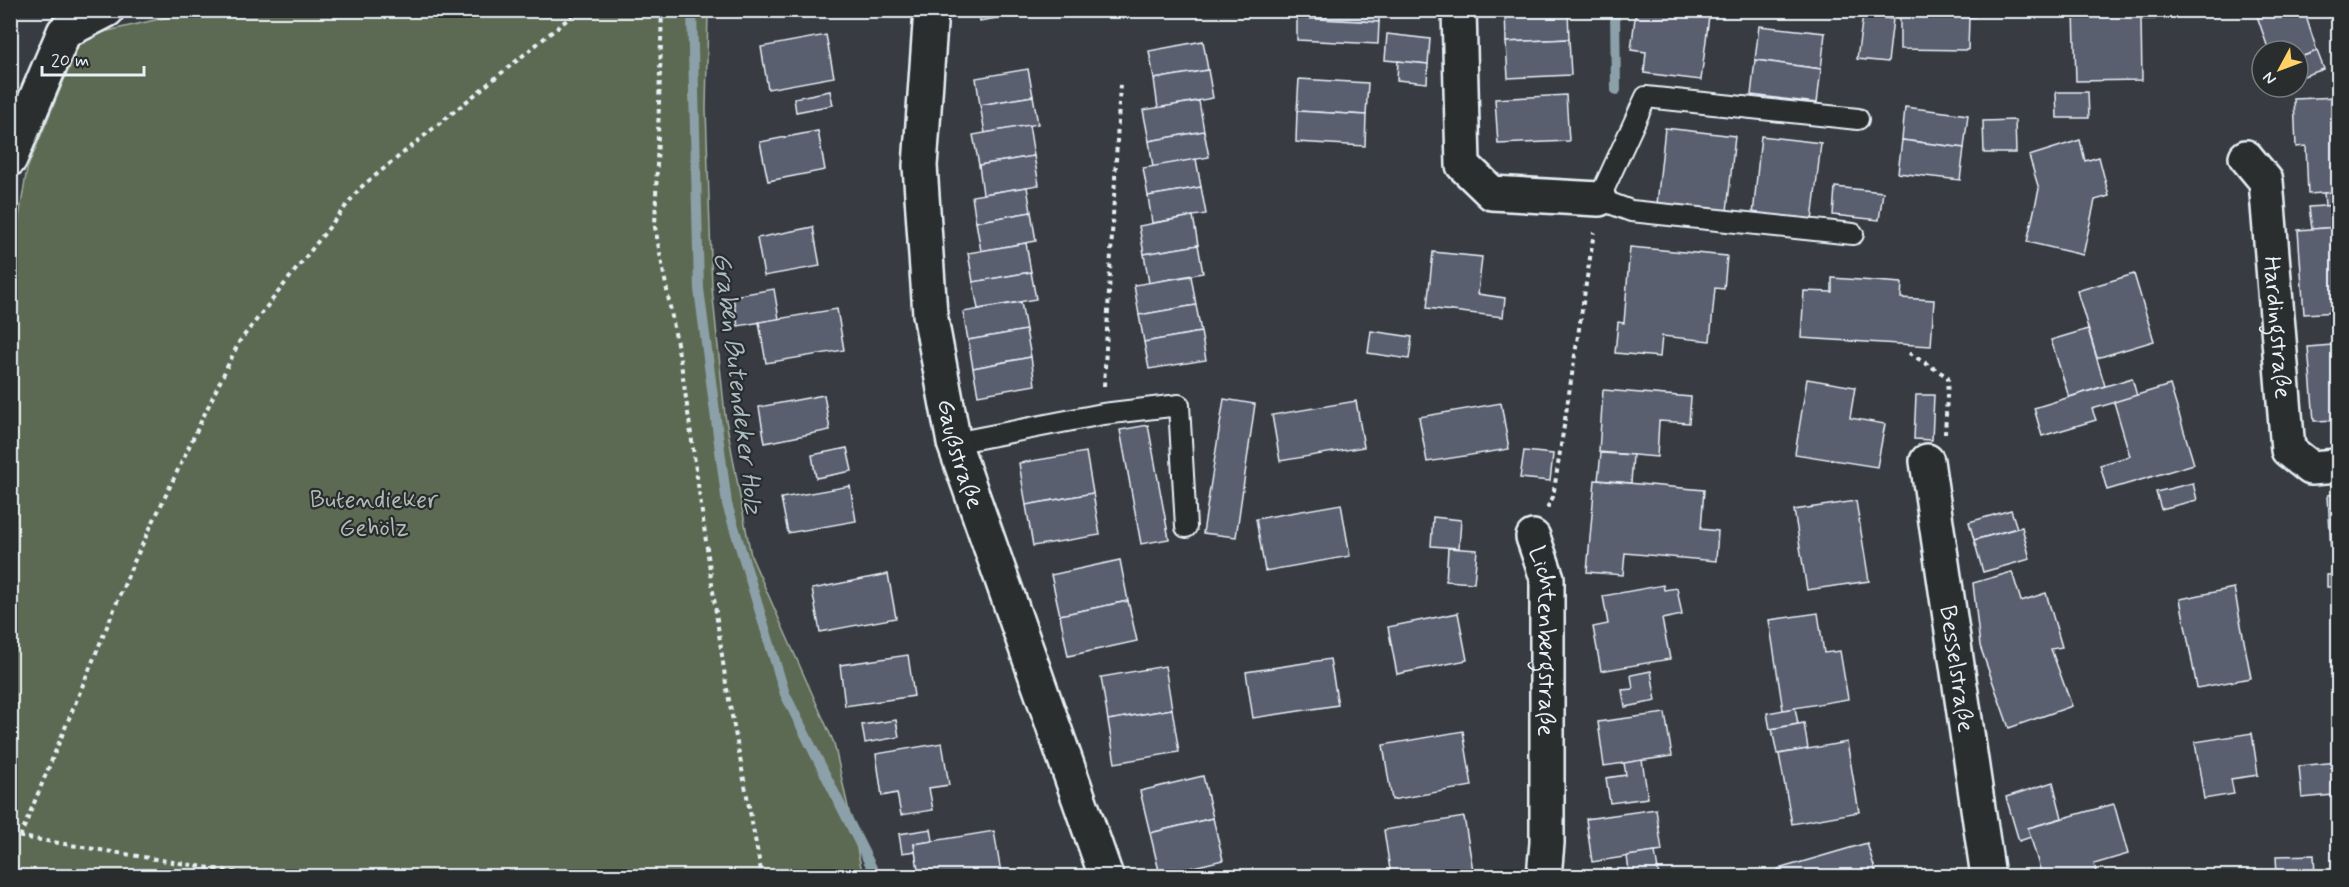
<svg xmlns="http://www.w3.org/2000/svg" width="2349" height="887" viewBox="0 0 2349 887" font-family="Mynerve,sans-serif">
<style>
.green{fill:#5d6a52;stroke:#a2aea5;stroke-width:1.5}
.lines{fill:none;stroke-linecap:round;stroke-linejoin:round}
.stream{stroke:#8ca0a9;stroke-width:10}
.building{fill:#5a5e6f;stroke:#e8f1f8;stroke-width:1.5}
.service-casing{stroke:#e8f1f8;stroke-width:24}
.minor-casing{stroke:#e8f1f8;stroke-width:38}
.path{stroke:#e8f1f8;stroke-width:4;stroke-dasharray:4.5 4.5;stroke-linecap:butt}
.service{stroke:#2a2d2e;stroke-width:20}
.minor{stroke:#2a2d2e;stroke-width:33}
.labels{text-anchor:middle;stroke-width:4.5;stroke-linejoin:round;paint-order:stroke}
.street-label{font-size:24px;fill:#e8f1f8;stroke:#2a2d2e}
.park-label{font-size:24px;fill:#b0bbb6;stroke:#2a2d2e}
.water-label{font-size:26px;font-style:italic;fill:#abbbc3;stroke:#2a2d2e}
</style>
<rect width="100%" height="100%" fill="#383c42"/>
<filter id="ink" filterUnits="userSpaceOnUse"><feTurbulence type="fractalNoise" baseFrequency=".0167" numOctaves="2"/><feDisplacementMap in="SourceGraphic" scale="12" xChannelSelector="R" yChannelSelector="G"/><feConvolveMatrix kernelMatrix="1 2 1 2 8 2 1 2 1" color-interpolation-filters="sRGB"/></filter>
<g filter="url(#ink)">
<polygon class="green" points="198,10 708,11 706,109 712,288 725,415 751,556 834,743 863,876 11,876 11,265 27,169 82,37"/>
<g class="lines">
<g class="stream">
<polyline points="692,10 699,289 727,504 785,694 876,876"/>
<polyline points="1615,10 1616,90"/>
</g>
</g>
<g class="building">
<polygon points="978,10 1043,10 980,21"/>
<polygon points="1298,10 1379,10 1379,22 1297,18"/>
<polygon points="1505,10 1568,10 1569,39 1506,42"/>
<polygon points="1636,10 1676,10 1709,16 1701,80 1644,73 1646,52 1631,50"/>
<polygon points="1907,10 1975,10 1975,17 1907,16"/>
<polygon points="2074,10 2155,10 2155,19 2141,19 2142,80 2076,81"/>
<polygon points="2255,10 2304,10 2317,51 2298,58 2298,51 2269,51"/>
<polygon points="1863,15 1893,19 1888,62 1857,59"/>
<polygon points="1900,16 1969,17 1968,50 1900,49"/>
<polygon points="1297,18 1379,22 1378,44 1297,40"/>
<polygon points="1759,26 1825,33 1821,69 1755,60"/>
<polygon points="1387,34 1430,39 1428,64 1385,60"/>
<polygon points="826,35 834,77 768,89 761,47"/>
<polygon points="1569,39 1571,75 1508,78 1506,42"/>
<polygon points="1203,41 1208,70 1154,79 1149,51"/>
<polygon points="2317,51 2324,69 2298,78 2298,58"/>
<polygon points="1755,60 1821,69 1817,103 1751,95"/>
<polygon points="1398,61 1428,64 1427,83 1397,80"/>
<polygon points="1028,69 1033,96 980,105 976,78"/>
<polygon points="1208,70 1213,98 1158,108 1154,79"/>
<polygon points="1299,79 1368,83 1366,115 1297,111"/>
<polygon points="830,91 833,105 796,112 794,98"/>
<polygon points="2056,92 2088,92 2089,118 2057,118"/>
<polygon points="1566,95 1569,141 1498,144 1495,99"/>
<polygon points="1033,96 1038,124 985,133 980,105"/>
<polygon points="2338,97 2338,192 2308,194 2306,146 2296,147 2294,99"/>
<polygon points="1199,101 1204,131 1149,141 1143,110"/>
<polygon points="1905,107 1968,115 1964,148 1902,140"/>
<polygon points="1297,111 1366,115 1365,146 1296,142"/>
<polygon points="2015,120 2016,153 1984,153 1983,121"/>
<polygon points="1029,125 1034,156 979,165 973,135"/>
<polygon points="1665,128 1735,136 1727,211 1657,204"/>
<polygon points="818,131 825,170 768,181 760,142"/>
<polygon points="1204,131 1209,157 1153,167 1149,141"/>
<polygon points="1761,136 1821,143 1812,221 1753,215"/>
<polygon points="1902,140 1964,148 1960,180 1898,173"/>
<polygon points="2080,140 2085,161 2099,157 2109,196 2095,200 2083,255 2027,242 2039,189 2029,156"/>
<polygon points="1034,156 1039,185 983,194 979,165"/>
<polygon points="1196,159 1201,187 1148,196 1143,168"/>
<polygon points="1027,187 1031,212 976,222 972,196"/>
<polygon points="1201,187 1206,214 1152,223 1148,196"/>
<polygon points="1835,187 1883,192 1879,220 1833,215"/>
<polygon points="2338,192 2338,205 2325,206 2324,193"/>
<polygon points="2338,205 2338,227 2312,229 2309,207"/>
<polygon points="1031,212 1036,241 981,251 976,222"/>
<polygon points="1193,216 1198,245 1144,254 1139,226"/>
<polygon points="813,227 820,266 764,276 757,238"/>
<polygon points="2338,227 2338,312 2304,314 2298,230"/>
<polygon points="1026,243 1031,272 973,282 968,253"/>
<polygon points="1198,245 1203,273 1149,283 1144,254"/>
<polygon points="1630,247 1727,256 1724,289 1715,288 1710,341 1662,336 1660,357 1615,353 1618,322 1624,323"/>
<polygon points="1433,252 1482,257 1478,294 1505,298 1503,317 1427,308"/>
<polygon points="1031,272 1036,299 978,309 973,282"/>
<polygon points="2134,274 2154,341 2097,358 2077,291"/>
<polygon points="1191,276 1196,305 1139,315 1134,285"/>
<polygon points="1832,278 1902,283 1901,298 1934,300 1931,346 1801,338 1804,291 1832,292"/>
<polygon points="774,289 779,319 738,326 733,296"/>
<polygon points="1021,302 1026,330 968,340 963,312"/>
<polygon points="1196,305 1201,332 1144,342 1139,315"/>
<polygon points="837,309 844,350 766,363 759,322"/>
<polygon points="2088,329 2105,386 2069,397 2051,340"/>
<polygon points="1026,330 1031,357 973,368 968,340"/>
<polygon points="2338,330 2338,345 2332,345 2331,331"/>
<polygon points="1371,331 1412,337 1409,359 1368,353"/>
<polygon points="1201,332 1206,360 1149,369 1144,342"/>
<polygon points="2332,345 2338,345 2338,420 2314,421 2308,347"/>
<polygon points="1031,357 1035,385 978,395 973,368"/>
<polygon points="2132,378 2137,396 2092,409 2096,420 2042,436 2034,408"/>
<polygon points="1807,379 1855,387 1850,418 1885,424 1877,467 1795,454"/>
<polygon points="2170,385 2194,464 2107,490 2100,465 2130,456 2114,402"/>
<polygon points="1603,390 1691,397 1689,423 1659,421 1657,457 1599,452"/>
<polygon points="824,395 830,430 765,443 759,407"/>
<polygon points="1916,395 1934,395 1932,440 1914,439"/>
<polygon points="1224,399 1255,404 1236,537 1203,533"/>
<polygon points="1356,401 1364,447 1280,461 1272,415"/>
<polygon points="1501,403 1509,449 1427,462 1419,417"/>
<polygon points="1148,425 1169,539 1141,544 1120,430"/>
<polygon points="847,448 852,471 816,478 812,455"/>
<polygon points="1524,451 1553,454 1550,481 1520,478"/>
<polygon points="1086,452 1093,493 1026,505 1019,463"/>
<polygon points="1601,453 1633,455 1631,483 1598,480"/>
<polygon points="1595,480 1704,490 1701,529 1718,531 1716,561 1625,553 1623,575 1587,572"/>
<polygon points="2193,483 2197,500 2161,509 2156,492"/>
<polygon points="850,486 856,521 788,533 781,498"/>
<polygon points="1093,493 1100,535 1033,546 1026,505"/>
<polygon points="2338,494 2338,551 2331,552 2328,495"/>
<polygon points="1856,501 1869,581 1807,590 1794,510"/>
<polygon points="1341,504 1350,556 1265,571 1256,519"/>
<polygon points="2011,510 2017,528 1974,540 1969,522"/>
<polygon points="1433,517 1461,520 1459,548 1431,546"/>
<polygon points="2022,527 2030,559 1983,572 1974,540"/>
<polygon points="1448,548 1477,550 1474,583 1446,581"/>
<polygon points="2338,552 2338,573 2336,574 2335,553"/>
<polygon points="1120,560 1128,601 1060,615 1051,575"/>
<polygon points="2012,572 2021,601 2046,593 2062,647 2051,649 2072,706 2009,728 1980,646 1973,583"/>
<polygon points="888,574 896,618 820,632 812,589"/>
<polygon points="2338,574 2338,587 2327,587 2327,575"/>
<polygon points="1663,585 1664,590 1677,588 1682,615 1662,619 1670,659 1601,671 1593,627 1608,624 1603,596"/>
<polygon points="2234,588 2251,678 2197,688 2180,599"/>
<polygon points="1128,601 1137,641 1068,656 1060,615"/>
<polygon points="1458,613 1467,660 1397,674 1388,627"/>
<polygon points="1818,613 1824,653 1840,651 1848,699 1783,710 1769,620"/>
<polygon points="908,655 914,696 845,706 840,665"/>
<polygon points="1330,659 1338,705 1253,718 1246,672"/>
<polygon points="1165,666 1172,709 1108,720 1101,677"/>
<polygon points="1651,671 1656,701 1625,707 1622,690 1633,689 1631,675"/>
<polygon points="2333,679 2338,679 2338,744 2336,744"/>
<polygon points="1795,708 1798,724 1770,729 1767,713"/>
<polygon points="1172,709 1179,752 1115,763 1108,720"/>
<polygon points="1665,713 1672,756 1604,766 1598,722"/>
<polygon points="896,720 899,737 865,743 862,725"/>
<polygon points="1804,723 1808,749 1777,754 1772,729"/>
<polygon points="1463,731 1472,786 1392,800 1383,745"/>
<polygon points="2252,733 2258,775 2231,779 2234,794 2204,799 2195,742"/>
<polygon points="1847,742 1859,812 1792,824 1779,754"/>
<polygon points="942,743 949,785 929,788 933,810 901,815 897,793 882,796 876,754"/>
<polygon points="1642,760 1648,798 1610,803 1606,778 1626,775 1624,763"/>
<polygon points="2337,762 2338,778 2332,779 2333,795 2302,798 2299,766"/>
<polygon points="1203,776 1213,818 1150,833 1140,791"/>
<polygon points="2338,778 2338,840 2337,840 2332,779"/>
<polygon points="2053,782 2062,818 2028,828 2031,837 2019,841 2006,797"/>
<polygon points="2114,804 2128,854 2094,864 2097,876 2042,876 2028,828"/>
<polygon points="1656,809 1662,851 1592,862 1586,819"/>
<polygon points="1464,817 1473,870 1431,876 1391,876 1384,830"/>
<polygon points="1213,818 1223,860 1160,875 1150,833"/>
<polygon points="931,829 933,841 914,844 915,851 902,853 899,834"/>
<polygon points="994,831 1001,873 981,876 919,876 914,844"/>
<polygon points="1867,843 1877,876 1781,876 1778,869"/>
<polygon points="1655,852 1659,876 1619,876 1618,872 1629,871 1627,856"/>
<polygon points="2314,855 2315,876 2277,876 2276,856"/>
</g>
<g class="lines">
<g class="service-casing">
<g id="service">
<polyline points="1853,234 1631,211 1599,199 1646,97 1858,119"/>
<polyline points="954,443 1103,414 1179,405 1186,527"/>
</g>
</g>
<g class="minor-casing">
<g id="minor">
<path id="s1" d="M931 10 920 166 930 314 954 443 1106 876"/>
<polyline points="1459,10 1463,165 1492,193 1599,199"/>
<path id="s2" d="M2246 157 2266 181 2288 450 2311 468 2338 466"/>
<polyline points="10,159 64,32 107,10"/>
<path id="s3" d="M1927 461 1988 876"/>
<path id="s4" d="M1533 537 1547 578V843L1544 876"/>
</g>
</g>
<g class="path">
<polyline points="662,10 655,227 682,370 726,684 762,876"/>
<polyline points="1909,353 1948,377 1945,434"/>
<polyline points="1104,386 1120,84"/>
<polyline points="1547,508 1553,497 1594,232"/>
<polyline points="10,835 258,876"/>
<polyline points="20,837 132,566 239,342 360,188 579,10"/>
</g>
<use href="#service" class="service"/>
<use href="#minor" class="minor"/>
</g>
</g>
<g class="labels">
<g class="street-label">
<text dy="8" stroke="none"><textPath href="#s2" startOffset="178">Hardingstraße</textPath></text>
<text dy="8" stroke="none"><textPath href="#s1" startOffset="448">Gaußstraße</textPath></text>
<text dy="8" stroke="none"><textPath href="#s4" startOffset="106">Lichtenbergstraße</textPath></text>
<text dy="8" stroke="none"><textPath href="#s3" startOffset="210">Besselstraße</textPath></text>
</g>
<g class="park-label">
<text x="374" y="507">Butendieker<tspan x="374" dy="28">Gehölz</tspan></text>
</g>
<g class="water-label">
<text transform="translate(739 383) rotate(83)" y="9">Graben Butendeker Holz</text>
</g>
</g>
<rect width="2349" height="887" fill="none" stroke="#2a2d2e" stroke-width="36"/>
<rect x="18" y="18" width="2313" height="851" fill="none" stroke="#e8f1f8" stroke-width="2" filter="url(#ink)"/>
<g transform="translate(2280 69) rotate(229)"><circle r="28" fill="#2a2d2e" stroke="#767b7f" stroke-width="1.5"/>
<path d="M0-4.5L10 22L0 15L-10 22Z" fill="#ffd166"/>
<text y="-9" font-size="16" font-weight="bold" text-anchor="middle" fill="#e8f1f8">N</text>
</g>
<path d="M42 66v9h102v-9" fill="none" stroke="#e8f1f8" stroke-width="3"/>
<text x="51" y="66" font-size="18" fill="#e8f1f8" stroke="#2a2d2e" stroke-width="4.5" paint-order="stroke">20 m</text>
</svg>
